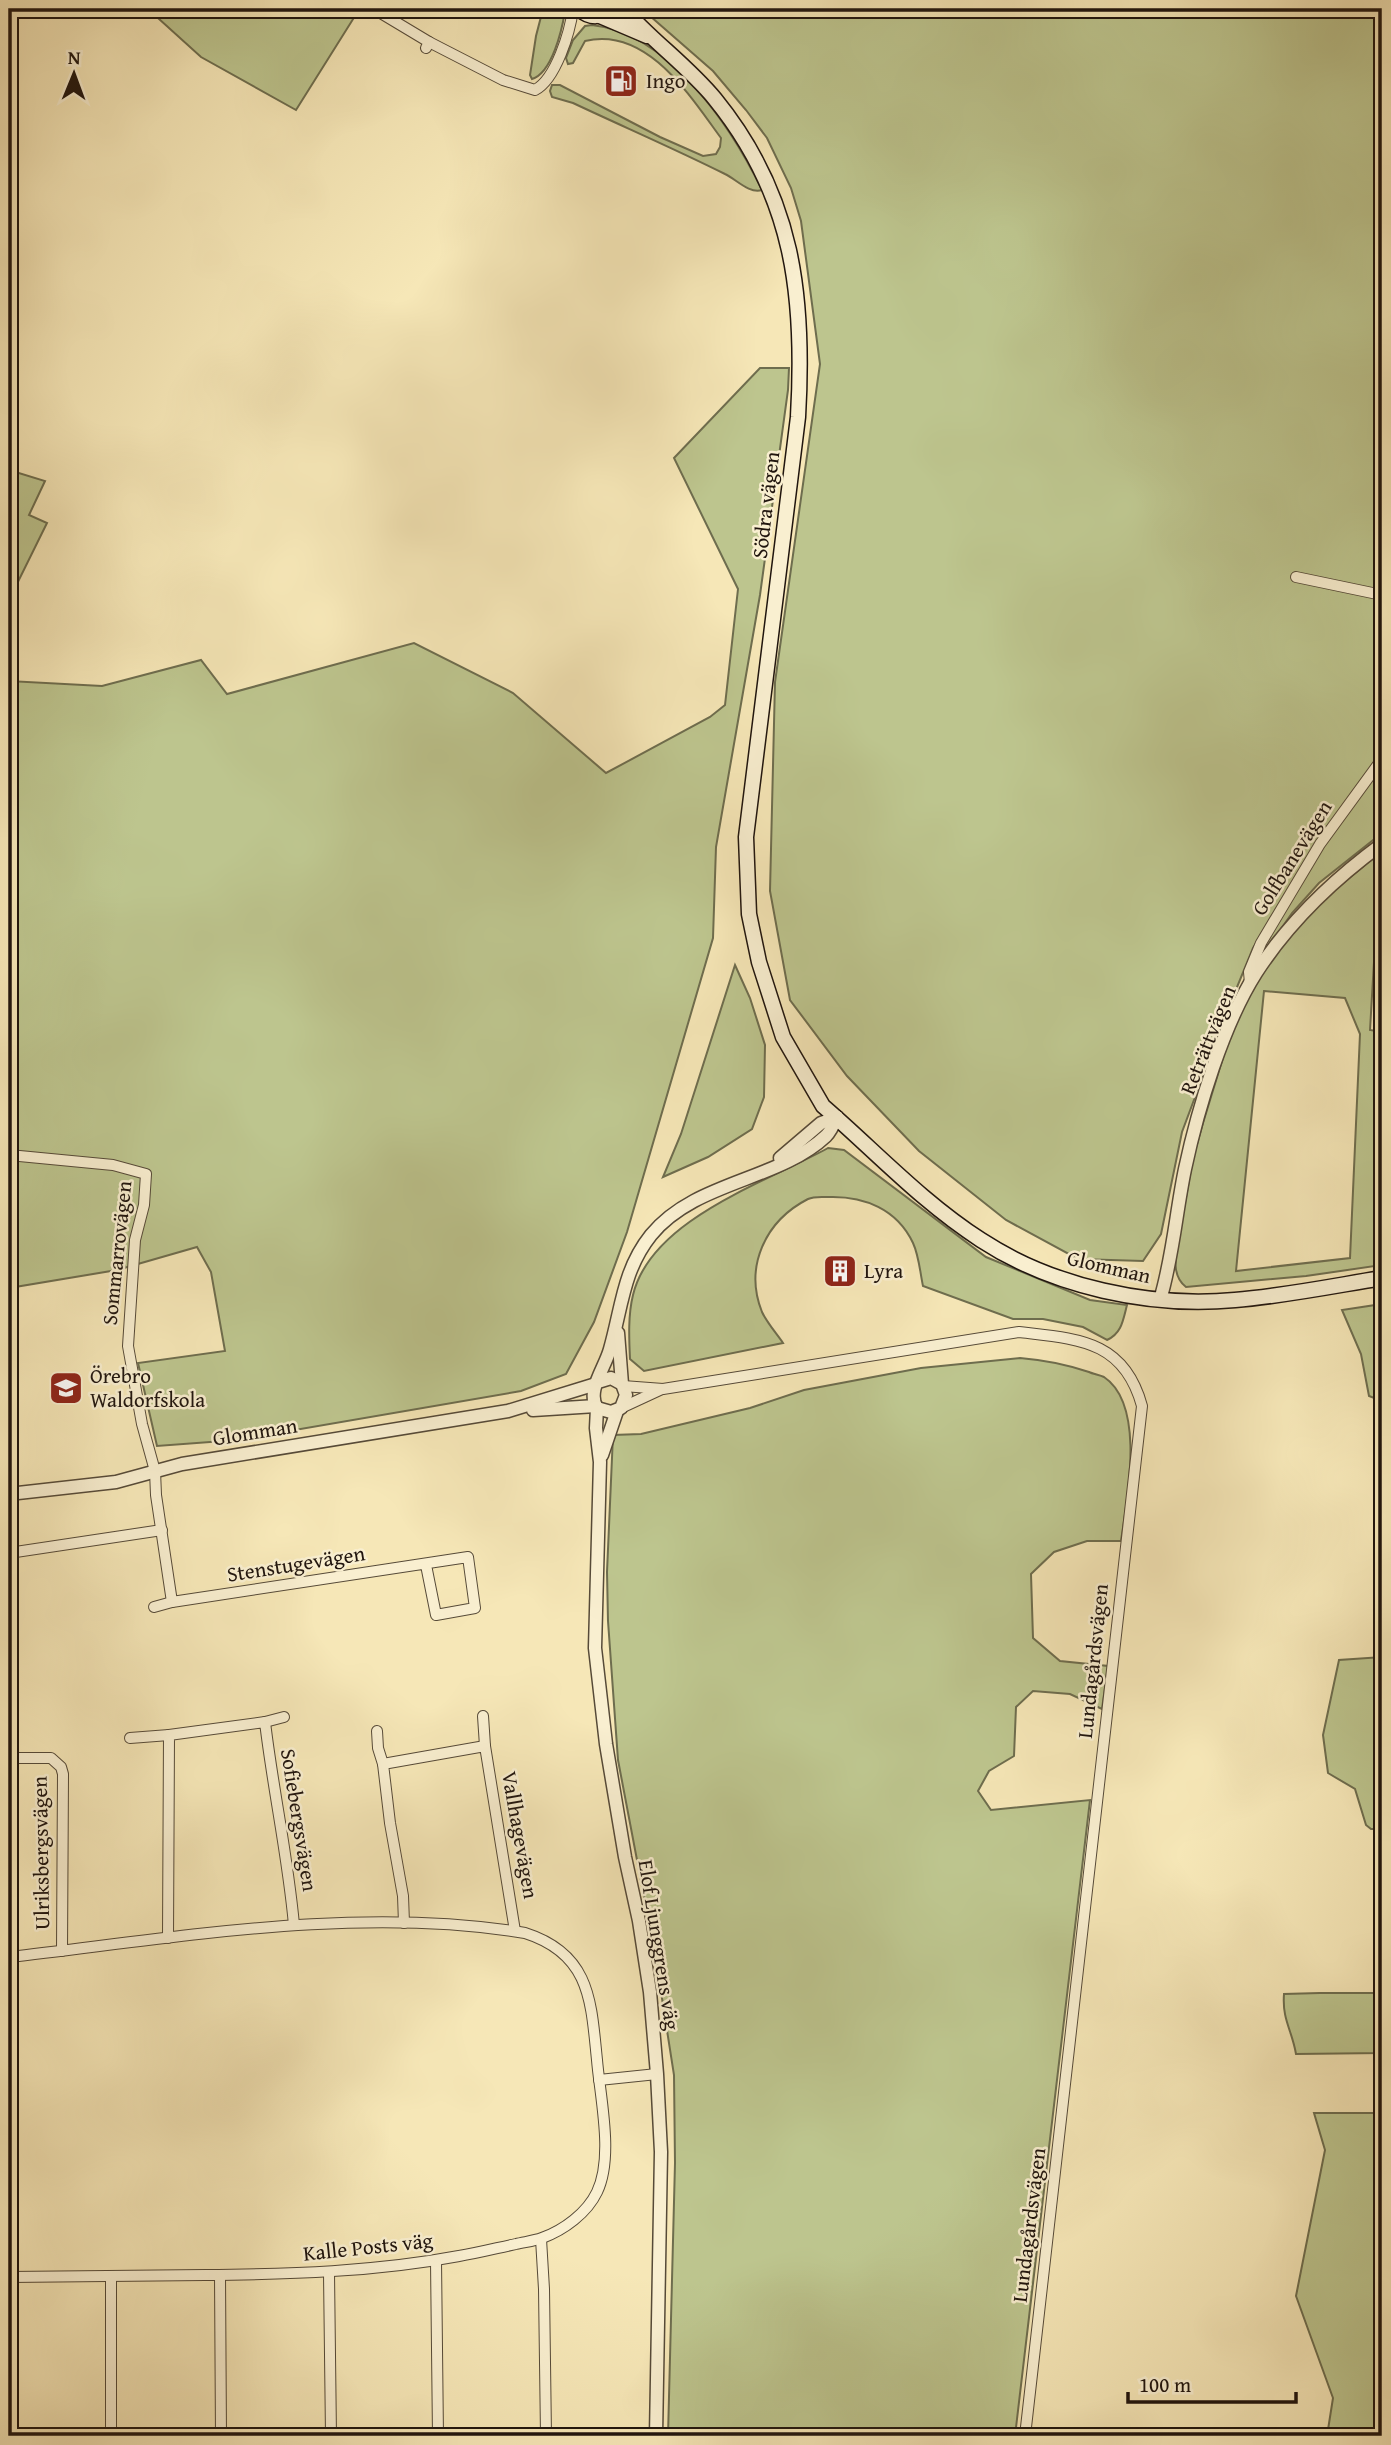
<svg xmlns="http://www.w3.org/2000/svg" width="1391" height="2445" viewBox="0 0 1391 2445" font-family="'Gentium Book Plus',serif">
<style>
.green{fill:#bdc58e;stroke:#6e6d4e;stroke-width:2;fill-rule:evenodd}
.lines{fill:none;stroke-linecap:round;stroke-linejoin:round}
.minor-casing{stroke:#564a38;stroke-width:12}
.tertiary-casing{stroke:#564a38;stroke-width:15}
.secondary-casing{stroke:#20150e;stroke-width:17}
.minor{stroke:#f9efd0;stroke-width:10}
.tertiary{stroke:#f9efd0;stroke-width:12}
.secondary{stroke:#f9efd0;stroke-width:14}
.labels{text-anchor:middle;stroke-width:5;stroke-linejoin:round;paint-order:stroke}
.poi-label{font-size:21px;fill:#20150e;stroke:#f9efd0;text-anchor:start}
.street-label{font-size:21px;fill:#20150e;stroke:#f9efd0}
</style>
<rect width="100%" height="100%" fill="#f6e7b7"/>
<filter id="stains"><feTurbulence type="fractalNoise" baseFrequency=".00286" numOctaves="4"/><feColorMatrix values="0 0 0 0 .2 0 0 0 0 .09 0 0 0 0 .02 0 0 0 .5 -.17"/></filter>
<radialGradient id="worn" r=".72"><stop offset=".6" stop-color="#630" stop-opacity="0"/><stop offset="1" stop-color="#630" stop-opacity=".3"/></radialGradient>
<g class="green">
<polygon points="148,9 340,9 355,16 296,110 201,57"/>
<path d="M543 9H565V11C562 30 552 73 532 79L530 75 536 36Z"/>
<polygon points="642,9 1382,9 1382,833 1319,883 1292,913 1256,965 1285,897 1253,948 1228,1009 1182,1132 1161,1234 1143,1261 1078,1259 1006,1220 919,1151 847,1076 790,1000 770,891 775,682 820,364 801,221 791,188 767,138 746,110 713,71"/>
<path d="M592 25C669 33 731 126 762 190 749 194 736 179 725 174 675 149 624 127 573 103L552 97 550 91 552 85H560L660 137 703 156 716 154 720 147 721 138C690 96 647 26 585 41L573 63 568 64 566 58 573 40 585 26Z"/>
<polygon points="760,368 789,368 788,390 760,595 716,847 713,938 627,1232 594,1322 566,1374 521,1391 237,1440 157,1446 138,1363 225,1351 211,1272 197,1247 117,1270 9,1288 9,681 102,686 201,660 227,694 414,643 513,693 606,773 710,717 725,705 738,589 674,458"/>
<polygon points="9,470 45,481 29,515 47,523 9,600"/>
<path d="M1382 851V962H1374L1370 1030 1382 1032V1265L1306 1276 1186 1287C1173 1277 1175 1261 1177 1247L1193 1158 1203 1123 1229 1038 1256 978 1280 947 1325 898ZM1264 991 1345 998 1360 1034 1350 1258 1236 1271Z"/>
<polygon points="735,965 750,998 765,1045 764,1097 752,1129 708,1157 663,1177 681,1134"/>
<path d="M828 1148 844 1150 986 1257 1090 1300 1127 1305C1123 1320 1122 1333 1107 1340L1083 1327 1043 1319H1013L923 1286C920 1272 919 1256 913 1243 897 1209 864 1196 829 1197 822 1197 814 1196 808 1199 765 1221 744 1267 762 1312 767 1323 777 1334 783 1343L644 1371 630 1359C629 1338 628 1315 633 1295 651 1219 767 1182 828 1148Z"/>
<polygon points="1382,1304 1382,1401 1369,1396 1361,1354 1342,1310"/>
<path d="M1020 1358C1045 1360 1065 1364 1089 1372 1093 1374 1100 1375 1104 1377 1146 1405 1127 1499 1121 1541H1087L1054 1552 1031 1574 1033 1638 1060 1661 1108 1666 1102 1709 1070 1694 1033 1691 1016 1707 1014 1756 989 1771 978 1791 991 1810 1090 1800 1015 2436H668L675 2163 674 2075 656 1960 618 1760 608 1621 607 1572 613 1435 641 1434 750 1408 804 1390 921 1368Z"/>
<polygon points="1382,1657 1382,1829 1371,1829 1366,1825 1355,1789 1328,1773 1323,1735 1339,1660"/>
<path d="M1320 1993H1382V2053L1296 2054C1292 2030 1282 2020 1284 1994Z"/>
<polygon points="1314,2113 1382,2113 1382,2436 1327,2436 1333,2398 1296,2296 1325,2150"/>
</g>
<g class="lines">
<g class="minor-casing">
<g id="minor">
<polyline points="374,9 429,42 426,48"/>
<path d="M429 42 503 80 535 90C556 79 570 32 573 9"/>
<polyline points="1296,577 1382,595"/>
<polyline points="1250,983 1249,972 1261,943 1320,844 1382,759"/>
<polyline points="9,1155 113,1165 146,1174 144,1205 135,1240 128,1346 142,1424 155,1471 156,1495 172,1602 468,1557 475,1608 436,1615 426,1565"/>
<path d="M623 1386 663 1389 1019 1332C1078 1339 1124 1340 1142 1406L1025 2436"/>
<polyline points="621,1408 662,1389"/>
<polyline points="9,1553 162,1530"/>
<polyline points="154,1607 172,1602"/>
<polyline points="483,1716 485,1746"/>
<polyline points="265,1722 284,1717"/>
<polyline points="377,1731 378,1748 383,1764"/>
<polyline points="130,1738 169,1735"/>
<polyline points="9,1758 51,1758 61,1767 63,1774 62,1951"/>
<polyline points="404,1923 403,1896 390,1823 383,1764 485,1746 515,1931"/>
<path d="M168 1938 169 1735 265 1722C273 1790 288 1857 294 1925"/>
<path d="M9 1957C176 1938 358 1905 525 1933 591 1954 591 2002 597 2060 600 2097 614 2157 597 2192 587 2213 564 2230 542 2238 534 2241 524 2242 516 2244 497 2248 478 2253 459 2256 374 2272 291 2274 205 2275 140 2276 74 2276 9 2277"/>
<polyline points="599,2080 657,2074"/>
<polyline points="541,2239 544,2289 546,2436"/>
<polyline points="436,2261 438,2436"/>
<polyline points="329,2273 331,2436"/>
<polyline points="220,2275 221,2436"/>
<polyline points="111,2276 111,2436"/>
</g>
</g>
<g class="tertiary-casing">
<g id="tertiary">
<polyline points="780,1158 821,1123 837,1117"/>
<path d="M1160 1300C1173 1257 1176 1212 1185 1169 1198 1108 1223 1025 1256 973 1289 922 1333 880 1382 844"/>
<polyline points="618,1333 622,1384"/>
<path d="M598 1382 611 1378 622 1384 626 1395 621 1408 611 1412 597 1408C586 1391 605 1368 610 1349 622 1307 623 1270 651 1235 695 1181 778 1181 826 1136 831 1131 834 1124 837 1117"/>
<polyline points="597,1408 596,1428 600,1462 595,1648 606,1744 625,1857 639,1921 650,1992 657,2074 661,2152 656,2436"/>
<polyline points="533,1410 596,1406"/>
<polyline points="602,1455 617,1411"/>
<polyline points="9,1494 116,1482 182,1464 508,1411 596,1384"/>
</g>
</g>
<g class="secondary-casing">
<g id="secondary">
<path d="M579 9C590 19 602 18 612 9"/>
<path d="M624 9C652 41 688 66 715 99 794 196 805 297 798 417L746 837 749 914 759 962 783 1037 823 1106C875 1151 922 1202 981 1240 1053 1287 1150 1308 1235 1300 1284 1296 1333 1286 1382 1278"/>
<polyline points="600,16 647,36"/>
</g>
</g>
<use href="#minor" class="minor"/>
<use href="#tertiary" class="tertiary"/>
<use href="#secondary" class="secondary"/>
</g>
<defs>
<g id="fuel-square" transform="scale(1.75)"><rect x="-9" y="-9" width="18" height="18" rx="4" fill="#8f2418" stroke="#f9efd0"/><path d="M-5.5-6h7V0h2V4h1.3V-2.5L3-4.5l.8-.8L6-3V5H2.5V1h-1V6h-7ZM-4.2-4.7v3.2H.2V-4.7Z" fill="#fff"/></g>
<g id="building-square" transform="scale(1.75)"><rect x="-9" y="-9" width="18" height="18" rx="4" fill="#8f2418" stroke="#f9efd0"/><path d="M-4-6H4V6H1V3H-1V6H-4ZM-2.5-4.3h1.7v1.8h-1.7ZM.8-4.3h1.7v1.8H.8ZM-2.5-1h1.7V.8h-1.7ZM.8-1h1.7V.8H.8Z" fill="#fff"/></g>
<g id="school-square" transform="scale(1.75)"><rect x="-9" y="-9" width="18" height="18" rx="4" fill="#8f2418" stroke="#f9efd0"/><path d="M0-5L7-2L0 1L-7-2ZM-4 1L0 2.5L4 1V4Q0 6-4 4Z" fill="#fff"/></g>
</defs>
<g fill-rule="evenodd">
<use href="#fuel-square" x="621" y="81"/>
<use href="#building-square" x="840" y="1271"/>
<use href="#school-square" x="66" y="1388"/>
</g>
<g class="labels">
<g class="poi-label">
<text x="646" y="88">Ingo</text>
<text x="864" y="1278">Lyra</text>
<text x="90" y="1383">Örebro<tspan x="90" dy="24">Waldorfskola</tspan></text>
</g>
<g class="street-label">
<text transform="translate(766 505) rotate(-83)" y="7">Södra vägen</text>
<text transform="translate(1292 858) rotate(-58)" y="7">Golfbanevägen</text>
<text transform="translate(1208 1040) rotate(-68)" y="7">Reträttvägen</text>
<text transform="translate(117 1253) rotate(-84)" y="7">Sommarrovägen</text>
<text transform="translate(1109 1267) rotate(13)" y="7">Glomman</text>
<text transform="translate(255 1432) rotate(-9)" y="7">Glomman</text>
<text transform="translate(296 1564) rotate(-9)" y="7">Stenstugevägen</text>
<text transform="translate(1093 1661) rotate(-84)" y="7">Lundagårdsvägen</text>
<text transform="translate(299 1820) rotate(81)" y="7">Sofiebergsvägen</text>
<text transform="translate(520 1835) rotate(80)" y="7">Vallhagevägen</text>
<text transform="translate(41 1853) rotate(-91)" y="7">Ulriksbergsvägen</text>
<text transform="translate(659 1945) rotate(81)" y="7">Elof Ljunggrens väg</text>
<text transform="translate(1029 2225) rotate(-83)" y="7">Lundagårdsvägen</text>
<text transform="translate(368 2247) rotate(-6)" y="7">Kalle Posts väg</text>
</g>
</g>
<rect width="1391" height="2445" fill="none" stroke="#f6e7b7" stroke-width="35"/>
<rect x="10" y="10" width="1370" height="2424" fill="none" stroke="#20150e" stroke-width="3.5"/>
<rect x="18" y="18" width="1356" height="2410" fill="none" stroke="#20150e" stroke-width="2"/>
<g transform="translate(74 74) rotate(1)" stroke="#f9efd0" stroke-width="5" paint-order="stroke">
<path d="M0-5L12 26L0 18L-12 26Z" fill="#20150e"/>
<text y="-10" font-size="19" font-weight="bold" text-anchor="middle" fill="#20150e">N</text>
</g>
<path d="M1128 2392v10h168v-10" fill="none" stroke="#20150e" stroke-width="3.5"/>
<text x="1139" y="2392" font-size="21" fill="#20150e" stroke="#f9efd0" stroke-width="5" paint-order="stroke">100 m</text>
<rect width="100%" height="100%" filter="url(#stains)"/>
<rect width="100%" height="100%" fill="url(#worn)"/>
</svg>
